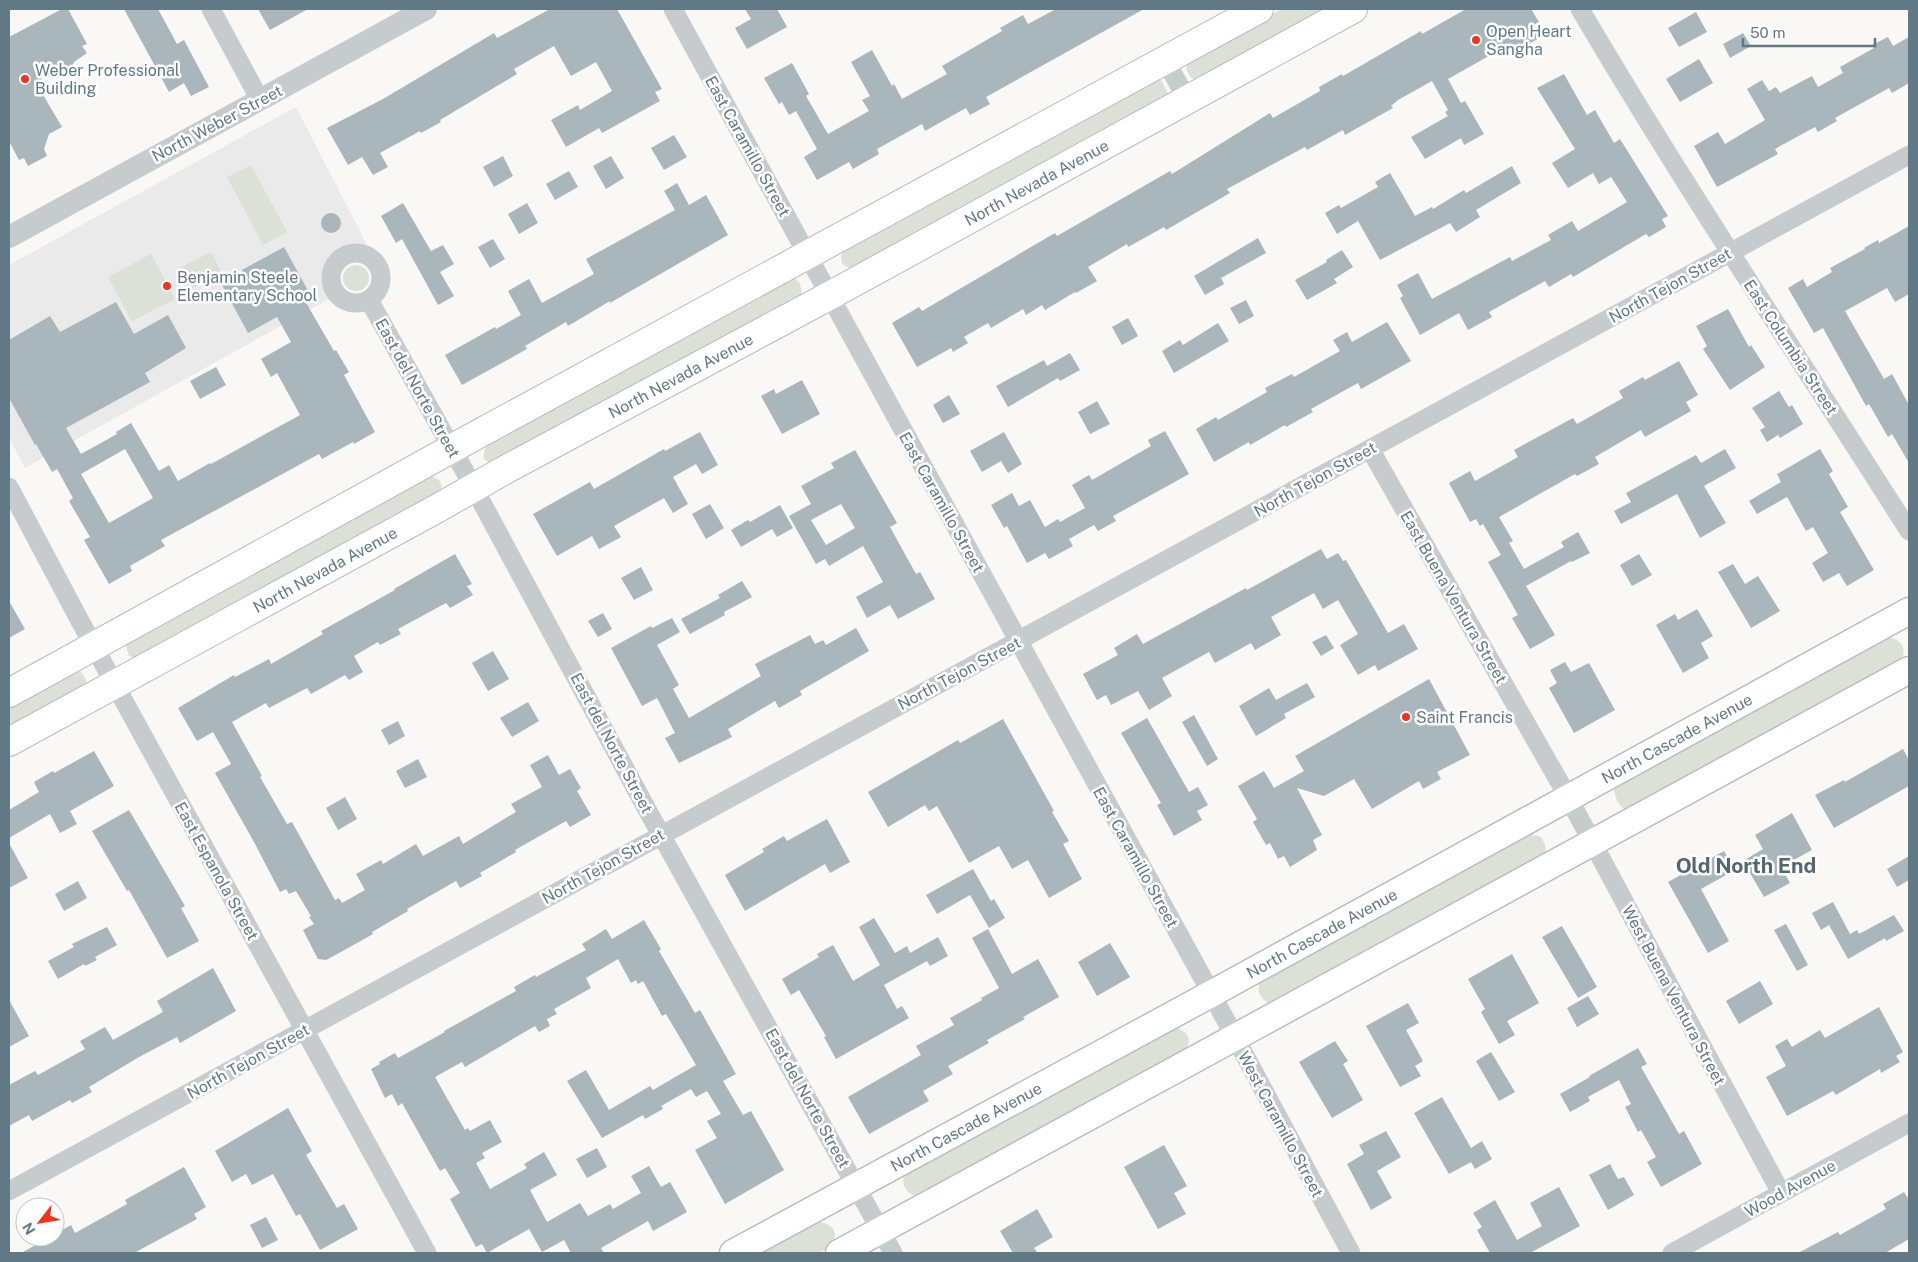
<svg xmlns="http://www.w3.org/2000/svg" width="1918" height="1262" viewBox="0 0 1918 1262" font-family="'Public Sans',sans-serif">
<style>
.built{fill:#e9eae9}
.green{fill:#dbe1d6}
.building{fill:#a9b6bb;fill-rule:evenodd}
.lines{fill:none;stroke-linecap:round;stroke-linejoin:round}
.secondary-casing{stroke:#b7bfc3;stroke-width:29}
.primary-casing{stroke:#b6bdc0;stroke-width:30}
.minor{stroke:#c6cbce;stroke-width:19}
.tertiary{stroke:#c6cbce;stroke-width:22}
.secondary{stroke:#fff;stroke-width:26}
.primary{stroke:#fff;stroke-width:28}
.poi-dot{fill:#f53219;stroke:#fff;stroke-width:2}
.labels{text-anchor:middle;stroke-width:5;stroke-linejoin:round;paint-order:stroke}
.poi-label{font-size:16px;fill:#607984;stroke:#fff;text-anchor:start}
.street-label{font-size:16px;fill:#607984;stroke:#fff}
.district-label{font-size:21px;font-weight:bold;fill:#53656e;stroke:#fff}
</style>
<rect width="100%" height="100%" fill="#f9f8f5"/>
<polygon class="built" points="296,107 367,245 355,244 344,246 329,256 323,269 323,275 324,283 331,298 25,468 9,438 9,265"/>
<g class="green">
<polygon points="1282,9 1335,9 1196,81 1190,77 1186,69 1188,60"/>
<polygon points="1152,78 1162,81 1168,94 1161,103 860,269 849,268 842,264 841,256 845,248"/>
<polygon points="251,165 287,232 263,245 227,177"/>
<polygon points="211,252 222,273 189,290 178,269"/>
<polygon points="151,254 175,299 132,321 108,277"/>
<circle cx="356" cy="278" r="13"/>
<polygon points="788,278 795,279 800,283 802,297 491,465 484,459 484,451 488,442"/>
<polygon points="431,476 439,480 442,486 440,494 138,659 129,656 126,646 131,636 423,477"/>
<path d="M1889 637C1905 642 1906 649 1901 664L1631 810C1619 809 1617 801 1614 791L1617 784Z"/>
<polygon points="75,670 82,673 86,680 85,689 9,734 9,703"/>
<path d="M1528 833 1541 837 1545 844 1546 853 1269 1004C1257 995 1255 989 1264 977Z"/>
<path d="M1178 1028C1191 1035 1190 1040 1186 1052L920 1198C906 1193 901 1187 904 1172L1169 1029Z"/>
<path d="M816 1222C843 1222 839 1248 817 1253 812 1254 806 1253 801 1253 787 1253 773 1253 758 1253Z"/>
</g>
<g class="building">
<polygon points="62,9 68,9 87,44 82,46 87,53 74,62 71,71 45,65 39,88 62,127 49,134 44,149 47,156 28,166 24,158 19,160 9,141 9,37"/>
<polygon points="124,9 158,9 177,44 184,40 209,87 191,96 184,83 169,92"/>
<polygon points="258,9 308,9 270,30"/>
<polygon points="550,9 617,9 662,89 655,92 660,101 602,133 599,128 566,147 551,120 578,105 580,110 612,91 596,62 571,76 554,46 514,69 517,74 440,120 441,122 421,133 420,131 380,153 388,167 373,175 362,157 348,165 327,128 383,99 494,33 497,38"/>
<polygon points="745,9 777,9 787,27 747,49 735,28 751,19"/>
<polygon points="1056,9 1144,9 986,97 990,104 970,115 966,108 925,131 922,124 877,149 879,154 853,169 849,162 817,180 804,157 817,149 796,111 789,115 782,102 779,104 764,78 792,63 809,94 806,96 828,134 869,111 862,100 870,96 851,62 872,50 892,86 894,84 902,99 947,74 942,66 1002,31 1000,28 1023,15 1028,24"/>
<polygon points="1466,9 1531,9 1539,22 1534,25 1541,37 1515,52 1510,44 1448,79 1461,103 1465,101 1484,134 1464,145 1461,138 1425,159 1411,137 1448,116 1445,112 1448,110 1432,81 1398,100 1391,106 1393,108 1345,135 1343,130 1307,150 1305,147 1227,189 1230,193 1166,230 1164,227 1128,247 1127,244 1088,267 1097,281 1076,293 1075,292 1045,310 1042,305 1026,315 1023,309 991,328 988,323 964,337 968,343 953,352 951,348 917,367 892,323 919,307 922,311 1055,233 1057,236 1170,171 1172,174 1270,113 1273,118 1320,91 1319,87 1342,74 1343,76 1421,31 1422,34"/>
<polygon points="1696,12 1707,32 1679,47 1668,28"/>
<polygon points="1743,33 1751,46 1730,58 1723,44"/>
<polygon points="1888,37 1893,46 1909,37 1909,83 1892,93 1889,88 1835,118 1837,121 1818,132 1815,127 1775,149 1778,154 1717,187 1694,146 1718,132 1725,144 1765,120 1747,89 1762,80 1769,91 1776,87 1780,93 1812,76 1818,87 1843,73 1840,67 1874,48 1872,45"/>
<polygon points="1699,59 1713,83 1680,102 1666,79"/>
<polygon points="1564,74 1587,115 1595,110 1614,143 1620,139 1668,216 1662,219 1666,227 1649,237 1646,234 1573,277 1571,274 1549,287 1545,281 1489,312 1492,317 1468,330 1459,313 1420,335 1400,298 1403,296 1397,285 1418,273 1432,299 1510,257 1512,261 1551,240 1548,235 1572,221 1578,231 1627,202 1611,177 1599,184 1593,173 1568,188 1552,163 1575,149 1537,88"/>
<polygon points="674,135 687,157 664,170 651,148"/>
<polygon points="503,156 513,176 494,187 483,167"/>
<polygon points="611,156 624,178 606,189 593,166"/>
<polygon points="1512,166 1521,183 1476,210 1480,217 1456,232 1450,223 1380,260 1358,221 1337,234 1325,213 1339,205 1341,208 1378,187 1375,182 1390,173 1415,216 1432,207 1433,209 1464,190 1466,193"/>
<polygon points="569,171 578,187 555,200 546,184"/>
<polygon points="677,183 689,205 706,195 728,235 610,303 610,301 568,326 566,322 525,346 527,349 462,385 445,355 495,327 496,329 521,315 508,291 529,279 542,303 594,274 586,259 675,210 664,191"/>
<polygon points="403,203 431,251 443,245 454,264 440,272 454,296 438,305 402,239 396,243 381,216"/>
<polygon points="527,203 538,223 519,234 508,214"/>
<circle cx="331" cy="223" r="10"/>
<polygon points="1909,226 1909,294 1895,302 1887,288 1845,311 1884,379 1892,374 1909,405 1909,463 1892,434 1888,437 1869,404 1866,406 1823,328 1814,333 1788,288 1803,279 1807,287 1832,272 1830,268 1865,249 1864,248 1878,240 1879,243"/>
<polygon points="1258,238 1266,253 1221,278 1224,284 1205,295 1194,276"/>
<polygon points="493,239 505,259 490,268 478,247"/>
<path d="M284 247 312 298 305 301 334 351 336 350 349 372 344 375 375 432 354 444 353 442 322 459 319 454 161 540 165 546 130 566 132 571 109 584 84 540 90 537 69 501 73 498 57 469 52 472 36 444 35 445 9 398V340L50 316 60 332 116 302 134 334 168 315 186 348 145 373 150 382 66 428 81 454 117 434 116 432 131 423 159 471 169 465 178 481 210 463 211 464 300 415 277 373 271 377 261 359 291 342 277 317 248 333 222 285 243 273 242 270ZM125 449 153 498 109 523 81 474Z"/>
<polygon points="1342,250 1353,267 1334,279 1337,283 1307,300 1295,280 1327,262 1326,260"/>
<polygon points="1246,300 1254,316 1239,324 1230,308"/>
<polygon points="1728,309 1749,347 1751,345 1765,367 1730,390 1703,349 1707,346 1696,326"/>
<polygon points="1128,318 1138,336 1122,345 1112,327"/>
<polygon points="1387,322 1411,361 1361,389 1358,383 1311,409 1313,412 1286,427 1285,425 1250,445 1249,442 1214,462 1196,429 1216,417 1218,420 1267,392 1265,388 1292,374 1294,377 1340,351 1333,340 1347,332 1352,342"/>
<polygon points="1218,323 1229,341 1174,373 1162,351 1180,340 1183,345"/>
<polygon points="1070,353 1080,370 1060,381 1058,378 1008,407 996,386 1044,360 1047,366"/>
<polygon points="1679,361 1698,395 1686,402 1691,411 1645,437 1641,430 1595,457 1599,464 1577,476 1575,474 1499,517 1513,541 1509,543 1524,569 1564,547 1561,542 1578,532 1590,553 1572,562 1571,561 1526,586 1555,635 1530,649 1512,618 1518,615 1488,562 1501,555 1483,524 1480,526 1476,519 1470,522 1449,483 1470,471 1475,481 1518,457 1514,450 1573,418 1577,424 1623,398 1619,391 1643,377 1645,380"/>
<polygon points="216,367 226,385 200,399 190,381"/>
<polygon points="802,380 820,414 782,434 761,396 774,389 776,394"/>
<polygon points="1779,391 1789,407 1792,405 1803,424 1780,438 1778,435 1767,442 1760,430 1765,427 1752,408"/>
<polygon points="949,395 960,414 943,423 933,405"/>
<polygon points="1097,401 1110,424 1090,434 1078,412"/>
<polygon points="1165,431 1189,474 1124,510 1113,516 1116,521 1098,531 1094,525 1069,539 1073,546 1049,559 1045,553 1027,563 1007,526 1004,528 991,505 1012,493 1019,506 1030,500 1045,527 1058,519 1060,522 1085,508 1072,485 1089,475 1092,480 1151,446 1148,440"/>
<polygon points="700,432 718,465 702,474 696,464 673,477 688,504 673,513 664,498 614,526 621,537 599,549 592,536 557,556 533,514 590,482 594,489 664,449 665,451"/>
<polygon points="1004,432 1022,464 1008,473 1001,461 982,472 970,451"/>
<polygon points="1725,449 1736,468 1704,486 1726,523 1700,538 1677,494 1621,524 1614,511 1631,502 1626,493 1696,455 1701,463"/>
<polygon points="1820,449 1833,471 1829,474 1848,507 1840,512 1874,570 1847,586 1839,573 1823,582 1812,563 1828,553 1813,527 1806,531 1787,497 1757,514 1749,501 1781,482 1777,474"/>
<path d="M855 450 897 523 890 527 916 574 920 572 935 599 898 619 890 605 867 618 856 597 883 582 863 546 829 566 825 559 816 564 789 516 811 504 801 486 834 468 831 463ZM841 504 855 528 826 545 811 520Z"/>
<polygon points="710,504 724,528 706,539 692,514"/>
<polygon points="780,505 793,528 777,537 772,529 741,547 731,530 748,520 750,522"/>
<polygon points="1321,549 1327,559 1338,553 1343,561 1346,560 1388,633 1404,624 1418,649 1378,671 1375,665 1358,675 1340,645 1358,634 1338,600 1323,609 1314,593 1271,617 1281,635 1255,650 1251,643 1215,663 1209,652 1162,678 1172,696 1149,710 1138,691 1111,705 1106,695 1097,700 1083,674 1118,655 1114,648 1137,634 1143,644 1246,588 1247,590"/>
<polygon points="455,554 472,584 467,586 473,595 450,608 446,603 398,629 401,634 380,645 378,642 354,656 363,672 349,680 345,675 311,694 307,688 269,708 266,703 232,722 262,776 260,777 287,824 292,822 335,900 339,898 342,903 365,890 356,874 381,860 383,864 416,844 423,856 459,836 463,844 516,812 511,804 542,787 530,765 548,755 559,775 570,769 581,788 577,791 591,815 570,827 566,821 515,850 516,852 480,873 482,876 460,888 456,881 407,909 408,911 372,932 373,934 341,952 326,960 318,959 303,930 314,924 309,917 311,916 296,891 289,894 286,889 280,892 254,842 215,773 231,764 213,732 197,741 178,708 234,675 235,677 269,659 271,664 323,634 321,631 395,590 394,589"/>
<polygon points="1639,554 1652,575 1632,586 1620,565"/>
<polygon points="1733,564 1745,584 1758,576 1780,611 1751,628 1718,572"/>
<polygon points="641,567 653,590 634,600 621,578"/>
<polygon points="742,581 752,597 724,612 725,615 690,634 681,619 720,598 718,595"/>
<polygon points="9,601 25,629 9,638"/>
<polygon points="1697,609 1713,636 1701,643 1709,658 1683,673 1656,625 1675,614 1678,620"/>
<polygon points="603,613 612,629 598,637 588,621"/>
<polygon points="672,618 680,632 657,645 679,685 673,689 689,718 761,676 755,664 810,635 815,644 823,640 826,645 856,628 869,651 800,691 802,695 779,708 775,701 728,729 732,737 679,763 665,738 675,733 657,698 642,706 611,648 651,626 652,628"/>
<polygon points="1326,635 1334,648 1321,656 1312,642"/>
<polygon points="493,651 509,679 488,691 472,663"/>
<polygon points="1565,662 1571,672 1589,663 1615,710 1574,733 1549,688 1557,683 1550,670"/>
<polygon points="1429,679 1470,755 1437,772 1441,779 1423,789 1419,781 1372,809 1354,779 1324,796 1297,788 1322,835 1313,840 1317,850 1290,867 1284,856 1278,859 1270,843 1266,845 1253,822 1257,819 1238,786 1264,771 1274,788 1304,771 1295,756"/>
<polygon points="1307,683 1315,697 1284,714 1286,718 1256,736 1239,706 1269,688 1276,700"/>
<polygon points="528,702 539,721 512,737 500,718"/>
<polygon points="1194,715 1218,759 1207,766 1182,722"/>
<polygon points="1147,718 1189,792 1198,787 1208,805 1197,811 1202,820 1174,836 1157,805 1161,803 1121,733"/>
<polygon points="1003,719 1054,811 1052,812 1069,841 1063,844 1082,879 1049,898 1028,860 1012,869 999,846 969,863 937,806 929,811 925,805 888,827 868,792 958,740 960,743"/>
<polygon points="398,721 405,736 389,745 381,730"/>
<polygon points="1903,749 1909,760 1909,786 1834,828 1815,795 1844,780 1845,782"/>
<polygon points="94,751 114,786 70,811 77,824 60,833 50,814 9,838 9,810 39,792 34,782 53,771 54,773"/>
<polygon points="418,759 427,777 405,788 396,771"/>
<polygon points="345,797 357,819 338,830 326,808"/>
<polygon points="129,810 185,906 181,908 199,941 167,958 129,890 127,891 92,831"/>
<polygon points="1792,813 1812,850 1781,867 1790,883 1764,897 1743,861 1763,849 1755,835"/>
<polygon points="827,819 850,862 830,873 825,864 745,911 725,875 764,852 762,849 784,836 787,841"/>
<polygon points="9,843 28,878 9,888"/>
<polygon points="1724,851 1735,870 1701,889 1729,941 1708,953 1668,882"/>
<polygon points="1909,856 1909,880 1897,887 1887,869"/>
<polygon points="973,869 991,901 994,899 1005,918 989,928 970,895 937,914 926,895"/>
<polygon points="78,881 87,898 64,911 55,894"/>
<polygon points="1833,902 1850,934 1857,930 1859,934 1894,915 1904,931 1886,941 1885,938 1848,959 1829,925 1821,930 1812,913"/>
<polygon points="874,918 895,953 907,946 910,953 938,937 948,956 930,966 927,961 884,985 897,1009 902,1006 909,1018 836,1059 824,1037 826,1036 799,990 791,995 782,979 819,957 817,954 833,945 853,981 880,965 859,927"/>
<polygon points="644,920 661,949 659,951 695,1013 700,1010 736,1074 723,1081 743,1115 751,1111 784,1170 725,1204 695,1150 717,1138 707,1121 721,1114 707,1091 696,1097 691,1089 661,1106 663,1109 645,1119 643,1115 602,1138 567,1081 586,1070 609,1110 650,1086 653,1090 696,1065 666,1014 662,1016 643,981 638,984 636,980 631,983 618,959 586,978 591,988 554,1009 557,1014 547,1019 550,1026 539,1032 535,1026 465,1067 462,1062 435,1077 465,1130 468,1128 470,1131 490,1120 502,1142 482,1153 485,1158 476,1163 490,1189 527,1168 524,1164 544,1152 557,1175 530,1190 547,1222 580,1203 588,1216 610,1204 613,1209 641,1193 631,1176 649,1166 661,1187 670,1182 687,1212 653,1231 648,1221 601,1248 604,1253 571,1253 564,1240 542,1252 529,1229 487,1253 482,1244 476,1247 450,1199 460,1193 445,1168 440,1171 402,1103 398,1106 392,1094 385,1098 371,1069 380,1064 379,1062 395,1053 398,1058 445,1032 444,1031 516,991 514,987 535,975 536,977 586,950 582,944 606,929 612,939"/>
<polygon points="1786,924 1808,965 1797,971 1774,930"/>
<polygon points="1562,926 1597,987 1578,998 1542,937"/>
<polygon points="107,927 117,945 95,957 97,960 85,966 84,964 58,979 48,961 74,947 72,944"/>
<polygon points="988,929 1012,974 1038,959 1059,997 1023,1017 1025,1019 987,1040 989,1043 948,1066 953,1074 923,1091 929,1101 869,1134 848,1097 921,1055 916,1046 954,1025 950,1018 982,1000 981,998 999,988 972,938"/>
<polygon points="1110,943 1130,977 1097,996 1078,962"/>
<polygon points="1512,954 1539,1003 1507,1021 1515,1035 1499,1044 1481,1012 1485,1009 1468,979"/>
<polygon points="213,968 236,1011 180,1043 177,1037 139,1057 89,1087 92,1092 72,1103 70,1100 32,1121 29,1115 9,1126 9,1085 35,1071 38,1075 85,1049 80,1041 105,1027 113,1040 163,1012 157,1001"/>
<polygon points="1760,981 1773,1004 1739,1024 1726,1001"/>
<polygon points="1588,996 1599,1014 1577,1027 1567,1008"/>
<polygon points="9,1000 29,1036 9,1047"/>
<polygon points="1408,1003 1419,1023 1406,1030 1423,1061 1415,1066 1421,1076 1400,1087 1366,1026"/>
<polygon points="1879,1007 1903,1052 1896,1056 1900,1062 1881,1073 1880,1069 1836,1095 1833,1091 1787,1116 1766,1077 1786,1066 1775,1046 1787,1039 1792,1047 1820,1030 1825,1038"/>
<polygon points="1335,1041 1348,1061 1343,1064 1363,1100 1332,1118 1299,1062"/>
<polygon points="1638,1048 1647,1064 1641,1067 1679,1134 1684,1131 1702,1164 1661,1187 1647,1162 1656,1157 1641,1130 1638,1132 1625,1107 1631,1104 1619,1080 1588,1097 1590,1101 1570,1112 1560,1094 1590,1077 1589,1076"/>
<polygon points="1491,1052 1515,1092 1499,1101 1476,1061"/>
<polygon points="1442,1097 1471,1148 1482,1141 1492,1159 1475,1169 1471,1162 1449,1174 1414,1113"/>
<polygon points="288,1108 312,1151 306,1155 337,1208 344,1204 358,1229 320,1250 300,1214 296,1216 273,1174 252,1185 246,1174 232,1182 215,1151"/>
<polygon points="1386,1131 1401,1157 1377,1171 1392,1198 1371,1210 1347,1164 1364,1154 1359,1145"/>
<polygon points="1164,1145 1187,1186 1174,1193 1186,1214 1158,1229 1124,1167"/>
<polygon points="597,1148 607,1167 587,1178 576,1159"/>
<polygon points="1610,1164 1618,1179 1624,1177 1634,1195 1608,1210 1589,1175"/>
<polygon points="184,1167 206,1207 194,1214 197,1219 134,1253 21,1253 50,1237 55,1237 55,1234 71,1225 75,1233 127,1204 125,1200"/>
<polygon points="1559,1187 1580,1226 1530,1253 1490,1253 1477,1230 1482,1227 1473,1213 1495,1200 1517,1240 1542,1226 1530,1203"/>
<polygon points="1904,1192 1909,1200 1909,1239 1885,1253 1798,1253 1838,1232 1840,1235 1886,1209 1883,1204"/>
<polygon points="1037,1209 1053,1237 1034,1248 1038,1253 1013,1253 1000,1231"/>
<polygon points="266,1217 278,1240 262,1248 250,1225"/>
</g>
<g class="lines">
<g class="secondary-casing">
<g id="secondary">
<path id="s1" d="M733 1253 1211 994 1909 611"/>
<polyline points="839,1253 1909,670"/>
</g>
</g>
<g class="primary-casing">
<g id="primary">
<polyline points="9,693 482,432 1259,9"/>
<path id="s2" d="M9 742 438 508 503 471 829 296 1353 9"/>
</g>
</g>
<g class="minor">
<polyline points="211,9 260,100"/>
<polyline points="673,9 1235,1037 1351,1253"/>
<path d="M1580 9C1684 186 1799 357 1909 531"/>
<polyline points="1165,60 1187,99"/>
<circle cx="356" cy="278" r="25"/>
<polyline points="369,300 474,488 644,804 893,1253"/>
<polyline points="1370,449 1568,797 1781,1193"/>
<polyline points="9,487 80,621 427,1253"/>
<polyline points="9,1191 1909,155"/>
<polyline points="1672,1253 1909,1123"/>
</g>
<polyline class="tertiary" points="9,237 426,9"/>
<use href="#secondary" class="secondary"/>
<use href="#primary" class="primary"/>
</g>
<g class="poi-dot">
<circle cx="1476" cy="40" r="5"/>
<circle cx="25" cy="79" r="5"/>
<circle cx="167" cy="286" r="5"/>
<circle cx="1406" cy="717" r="5"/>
</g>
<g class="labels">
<g class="poi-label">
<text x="1486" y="37">Open Heart<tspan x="1486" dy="18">Sangha</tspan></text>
<text x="35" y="76">Weber Professional<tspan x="35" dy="18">Building</tspan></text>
<text x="177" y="283">Benjamin Steele<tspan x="177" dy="18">Elementary School</tspan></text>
<text x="1416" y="723">Saint Francis</text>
</g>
<g class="street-label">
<text transform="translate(217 123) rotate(-28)" y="6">North Weber Street</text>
<text transform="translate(748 146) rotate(61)" y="6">East Caramillo Street</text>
<text dy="6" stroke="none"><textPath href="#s2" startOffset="1170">North Nevada Avenue</textPath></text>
<text transform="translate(1670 285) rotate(-29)" y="6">North Tejon Street</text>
<text transform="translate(1791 347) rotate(57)" y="6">East Columbia Street</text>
<text dy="6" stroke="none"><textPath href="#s2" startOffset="765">North Nevada Avenue</textPath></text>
<text transform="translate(418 388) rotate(61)" y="6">East del Norte Street</text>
<text transform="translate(1315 479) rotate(-29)" y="6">North Tejon Street</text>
<text transform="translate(942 502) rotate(61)" y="6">East Caramillo Street</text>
<text dy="6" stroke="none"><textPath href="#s2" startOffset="360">North Nevada Avenue</textPath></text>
<text transform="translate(1454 597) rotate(60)" y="6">East Buena Ventura Street</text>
<text transform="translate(959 673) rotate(-28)" y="6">North Tejon Street</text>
<text dy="6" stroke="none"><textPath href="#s1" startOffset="1075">North Cascade Avenue</textPath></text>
<text transform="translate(612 743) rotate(62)" y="6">East del Norte Street</text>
<text transform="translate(1136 857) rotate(61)" y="6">East Caramillo Street</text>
<text transform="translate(603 866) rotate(-29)" y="6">North Tejon Street</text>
<text transform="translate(217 871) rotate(61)" y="6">East Espanola Street</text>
<text dy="6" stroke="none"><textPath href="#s1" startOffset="670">North Cascade Avenue</textPath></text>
<text transform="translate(1674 995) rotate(62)" y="6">West Buena Ventura Street</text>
<text transform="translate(248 1061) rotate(-29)" y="6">North Tejon Street</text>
<text transform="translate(808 1098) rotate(61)" y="6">East del Norte Street</text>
<text transform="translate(1281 1124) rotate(62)" y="6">West Caramillo Street</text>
<text dy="6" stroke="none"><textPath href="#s1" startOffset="265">North Cascade Avenue</textPath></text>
<text transform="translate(1790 1188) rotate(-29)" y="6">Wood Avenue</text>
</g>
<g class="district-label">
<text x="1746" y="873">Old North End</text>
</g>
</g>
<rect width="1918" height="1262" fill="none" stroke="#607984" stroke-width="20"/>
<g transform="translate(40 1222) rotate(239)"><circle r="24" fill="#ffffff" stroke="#bfc9ce"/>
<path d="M0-4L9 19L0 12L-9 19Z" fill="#f53219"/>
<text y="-8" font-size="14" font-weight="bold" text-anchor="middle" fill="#607984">N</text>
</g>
<path d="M1743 38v8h132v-8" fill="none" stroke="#607984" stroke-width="2.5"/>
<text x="1750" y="38" font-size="15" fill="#607984" stroke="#ffffff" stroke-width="4" paint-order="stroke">50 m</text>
</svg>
